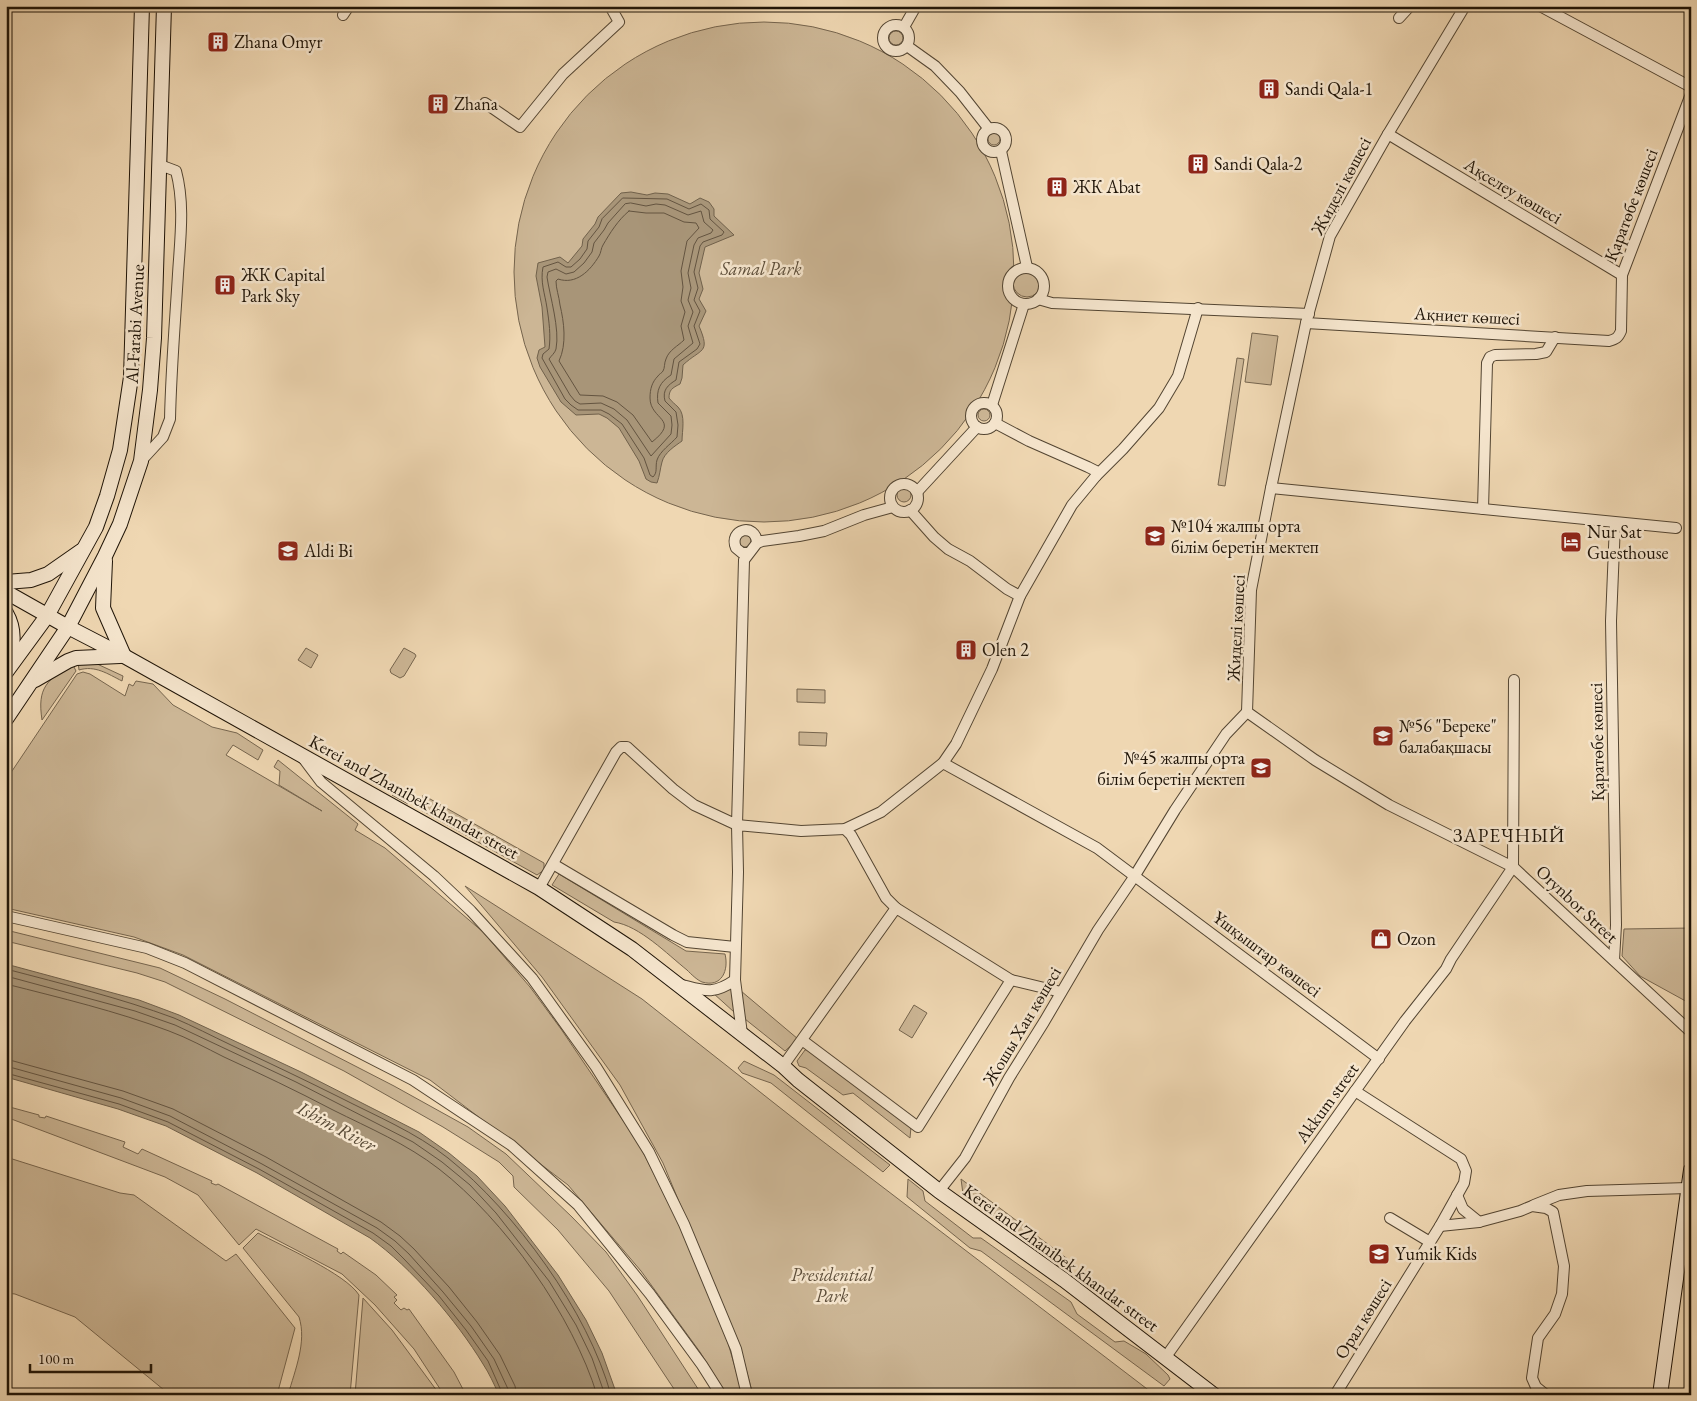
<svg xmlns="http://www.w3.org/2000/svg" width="1697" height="1401" viewBox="0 0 1697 1401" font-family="'EB Garamond',serif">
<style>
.green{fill:#ccb695;stroke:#76654e}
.water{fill:#a89578;stroke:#71614b}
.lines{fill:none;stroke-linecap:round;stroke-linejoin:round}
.shore{stroke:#645440;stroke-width:1}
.street-casing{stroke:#534532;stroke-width:12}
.secondary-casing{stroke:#1f1407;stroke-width:16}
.street{stroke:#f5e5cd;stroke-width:10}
.secondary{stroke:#f5e5cd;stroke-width:14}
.labels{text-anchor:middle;stroke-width:5;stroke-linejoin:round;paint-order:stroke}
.poi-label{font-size:18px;fill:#1f1407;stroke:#f5e5cd;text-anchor:start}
.street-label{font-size:18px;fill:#1f1407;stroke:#f5e5cd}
.park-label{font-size:18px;font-style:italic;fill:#5c4d39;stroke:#f5e5cd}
.neighbourhood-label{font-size:19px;letter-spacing:1px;fill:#1f1407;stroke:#f5e5cd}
.water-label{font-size:19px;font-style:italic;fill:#564834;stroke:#f5e5cd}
</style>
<rect width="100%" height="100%" fill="#efd7b2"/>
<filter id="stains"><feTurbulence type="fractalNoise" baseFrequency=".004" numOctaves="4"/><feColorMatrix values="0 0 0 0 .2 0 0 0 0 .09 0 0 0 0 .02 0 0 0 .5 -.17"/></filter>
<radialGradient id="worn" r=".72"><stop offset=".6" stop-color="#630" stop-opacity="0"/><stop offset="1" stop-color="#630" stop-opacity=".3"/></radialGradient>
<g class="green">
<circle cx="764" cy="272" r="250"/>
<circle cx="896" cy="38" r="7"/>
<circle cx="994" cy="139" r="6"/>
<circle cx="1027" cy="283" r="14"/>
<polygon points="1252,333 1278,336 1271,385 1245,382"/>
<polygon points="1237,358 1244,359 1225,486 1218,485"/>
<circle cx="984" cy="415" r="6"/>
<circle cx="904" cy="495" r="7"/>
<circle cx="745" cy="541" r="6"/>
<polygon points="306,648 318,655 311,668 298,660"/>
<polygon points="404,648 415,654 416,656 404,676 400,678 391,673 390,670"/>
<path d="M78 662 95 663 123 676 122 681C108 674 95 665 79 670Z"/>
<path d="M72 663 76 671 42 720C37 687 47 681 72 663Z"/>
<polygon points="83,672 90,674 125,696 129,684 133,686 136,681 153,684 173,705 212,727 237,733 263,750 258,760 233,745 226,755 322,811 279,785 280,771 274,767 278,760 358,824 355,830 385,848 483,932 530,987 561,1029 639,1144 689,1244 728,1343 743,1395 727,1395 700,1352 641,1271 568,1185 430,1080 183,955 134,937 6,908 6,780 77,674"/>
<polygon points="797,689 825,690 825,703 797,702"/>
<polygon points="799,732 827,733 826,746 799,745"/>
<polygon points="400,791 408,795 408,804 392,795"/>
<polygon points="423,795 544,863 544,870 537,875 421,810"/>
<path d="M559 874 686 951 725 954C729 970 722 988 702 982 697 980 691 974 687 970 667 954 640 926 614 922L552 885Z"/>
<polygon points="465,886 642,999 821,1140 1155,1395 753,1395 742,1354 663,1163 620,1085 542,977"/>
<polygon points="1691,928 1691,1004 1640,976 1622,956 1624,929"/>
<polygon points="6,930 160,968 225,999 394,1086 468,1127 506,1154 572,1217 606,1252 637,1295 702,1395 678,1395 609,1291 558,1230 514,1187 513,1176 499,1162 443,1127 344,1071 165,982 137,973 6,941"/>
<polygon points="731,986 734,1012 713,993"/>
<polygon points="741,991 798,1039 785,1051 745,1019"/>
<polygon points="914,1005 927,1013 912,1038 899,1030"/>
<polygon points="809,1049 911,1127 910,1138 853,1093 843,1095 806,1068 799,1066 797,1061 805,1050"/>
<polygon points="744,1061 774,1075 890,1165 883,1172 771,1083 742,1073 738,1068"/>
<polygon points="6,1106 39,1115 39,1117 45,1118 46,1116 125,1142 123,1147 138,1154 142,1149 212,1181 211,1183 216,1185 218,1184 338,1249 337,1251 341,1254 343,1252 376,1275 397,1295 394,1297 397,1300 394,1303 401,1310 404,1308 407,1310 409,1309 454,1372 466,1395 444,1395 414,1349 375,1305 342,1274 256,1229 239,1245 198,1195 165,1177 6,1117"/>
<polygon points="6,1157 120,1193 134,1195 226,1261 236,1254 295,1328 277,1395 167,1395 164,1390 75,1317 15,1294 6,1293"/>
<polygon points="908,1179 923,1191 925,1201 973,1238 981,1238 1071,1302 1077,1314 1115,1342 1124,1341 1146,1354 1168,1375 1170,1379 1164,1386 981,1251 970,1248 907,1197"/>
<polygon points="961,1179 1069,1260 1064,1265 963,1194"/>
<path d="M258 1233C282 1246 346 1274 359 1295L350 1395H288C295 1370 307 1342 299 1317L243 1248Z"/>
<polygon points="363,1298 392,1330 440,1395 355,1395"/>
</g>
<g class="water">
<path d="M631 192 647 195 655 193 668 194 690 204 700 198 709 202 714 209V216L734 235 705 247 699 273 703 289 699 299 706 311 699 326C711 354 701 348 683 365L682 378 680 384C672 388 669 390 669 398 672 402 675 404 678 407 686 415 682 431 682 441 675 446 664 453 662 462 660 469 660 475 657 483L651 482 646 479 639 461 619 428 607 418 599 414 576 415 561 402 540 367 537 358 539 350 545 347 542 307 536 276 538 263 560 257 568 263 582 246 583 239 595 224 598 217 621 193Z"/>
<path d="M6 964 139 1000 179 1015 301 1072 419 1132 449 1153 477 1176 505 1206 558 1275 586 1320 602 1353 617 1395H499C494 1384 489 1373 483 1364 457 1321 411 1267 370 1238L257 1173 166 1126 118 1109 6 1077Z"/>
</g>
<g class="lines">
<g class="shore">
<path d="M623 198 667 199 689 209 701 204 709 210 710 219 724 232 722 235 703 242 700 246 694 272 698 288 694 300 700 311 694 326 700 344 697 349 679 362 676 380C668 385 662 390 665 401L676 412 678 425 677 437C671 444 660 451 657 460 655 467 658 472 653 477L650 475 644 458 622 424 609 414 601 410H578L571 405 565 399 542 358 543 354 549 349C551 336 549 321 547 308 545 294 540 282 543 267L558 262 566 267H571L580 259 587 249 588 241 599 227 602 219Z"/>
<path d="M631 203 646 206 656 204 665 205 688 215 701 211 704 222 713 230 711 233 698 238 694 245 688 273 691 288 688 300 693 312 688 326 693 343 674 359 671 375C660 382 656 390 658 403L671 416 672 425 671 434 651 456 627 420 614 409 601 403 580 404 575 401 570 395 549 359C551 356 555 353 556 349 560 329 550 297 547 277L548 272 556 269 566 274 574 272 584 263 592 252 594 243 604 230 608 223 625 204Z"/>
<path d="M629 211 646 213H664L684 222 696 223 699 228 687 241 681 271 683 287 681 301 685 312 681 326 684 340C678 346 669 350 666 359 664 363 665 368 663 371 662 373 659 374 658 376 652 382 650 389 650 398 650 420 681 419 652 442L633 415 617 402 603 396 580 395 559 361C567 344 564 322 560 305 559 296 556 289 556 281L558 279C576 285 590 271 599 256 601 253 601 248 603 245 610 233 618 220 629 211Z"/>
<path d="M6 969C63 984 120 998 174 1018 193 1026 212 1036 231 1045 267 1062 303 1079 339 1097 376 1116 415 1132 448 1158 515 1212 588 1311 611 1395"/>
<polyline points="6,976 135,1011 175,1025 296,1082 413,1142 442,1162 470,1185 496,1213 549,1281 576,1325 592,1358 605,1395"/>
<path d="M6 984C61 998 116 1011 169 1031 188 1038 206 1048 224 1057 261 1074 297 1091 333 1110 369 1128 407 1144 439 1169 504 1219 573 1316 597 1395"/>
<polyline points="6,1059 123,1091 173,1109 266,1157 381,1222 400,1236 414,1249 449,1287 477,1322 500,1355 515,1386 517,1395"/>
<polyline points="6,1066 121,1098 170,1116 262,1164 377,1228 395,1241 409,1254 443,1292 471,1326 494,1359 508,1389 509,1395"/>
<polyline points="6,1073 119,1104 168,1122 259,1169 373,1233 391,1246 404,1259 439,1296 466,1330 488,1361 503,1395"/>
</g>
<g class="street-casing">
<g id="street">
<polyline points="1540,6 1691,87"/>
<polyline points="343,15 349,6"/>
<polyline points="1399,18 1410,6"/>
<circle cx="896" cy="38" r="13"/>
<polyline points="904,27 916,6"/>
<polyline points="907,46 935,66 960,92 989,129"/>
<polyline points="485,103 520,127 563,74 619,22 610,6"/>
<circle cx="994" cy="140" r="12"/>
<polyline points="1388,134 1622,275"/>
<polyline points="1001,151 1027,267"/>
<circle cx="1026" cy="286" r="18"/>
<polyline points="1038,299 1052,303 1309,314"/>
<path d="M1306 323 1609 341C1616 339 1618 338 1621 331L1622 275 1691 94"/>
<circle cx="984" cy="416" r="13"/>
<polyline points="992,405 1024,304"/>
<polyline points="995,423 1029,441 1088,467 1096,471 1096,476"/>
<path d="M141 461 163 437 170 419C171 371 175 323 178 274 180 241 185 204 176 171L160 165"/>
<circle cx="904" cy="498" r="14"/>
<polyline points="1271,488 1676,528"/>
<polyline points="917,492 977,427"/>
<polyline points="1483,509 1487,363 1490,357 1495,355 1536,354 1546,352 1555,337"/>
<polyline points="910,510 934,537 948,549 970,561 1007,589 1020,596"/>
<path d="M748 553H742L736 548C728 529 756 522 757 543"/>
<polyline points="1247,712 1251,590 1271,488 1306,323 1330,236 1388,134 1465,6"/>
<polyline points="1247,712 1315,760 1389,805 1513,867 1691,1032"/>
<polyline points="303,758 321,782 434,876 471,911 532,978 596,1067 649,1152 684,1224 736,1349 747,1395"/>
<polyline points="943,763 1097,848 1379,1059"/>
<polyline points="845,829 851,835 886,898 896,908"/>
<polyline points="553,864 673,935 687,942 735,947"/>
<polyline points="539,888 616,752 621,747 627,747 673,789 694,805 737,825 744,560 757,543 762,541 799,536 824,531 864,515 893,507"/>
<polyline points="6,916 147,948 185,963 413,1080 511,1145 578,1205 650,1294 702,1365 721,1395"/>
<polyline points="1614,960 1616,925 1611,621 1615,523"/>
<polyline points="1011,980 1061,992"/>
<path d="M682 985C705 991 713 995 735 980"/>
<polyline points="742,1034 735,980 738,872 737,825 801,831 845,829 881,812 943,763 956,744 992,669 1020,596 1072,505 1096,476 1123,449 1159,408 1178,376 1198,308"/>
<polyline points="783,1066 896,908 1011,980 918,1127 802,1040"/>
<polyline points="939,1191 965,1158 1009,1078 1044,1022 1098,930 1134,877 1175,810 1226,734 1247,712"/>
<polyline points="1457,1195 1463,1209 1479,1222"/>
<polyline points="1534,1205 1559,1195 1587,1191 1688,1188"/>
<polyline points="1390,1218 1430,1242"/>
<polyline points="1440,1226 1479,1222 1520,1211 1532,1206 1546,1208 1553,1212 1564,1266 1562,1294 1555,1314 1538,1338 1532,1378 1536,1387 1546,1395"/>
<polyline points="1165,1358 1405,1021 1446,969 1451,959 1513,867 1514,680"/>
<polyline points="1335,1395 1440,1226 1464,1183 1466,1171 1461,1159 1355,1091"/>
</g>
</g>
<g class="secondary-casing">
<g id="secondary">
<polyline points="105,561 103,608 124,656"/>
<polyline points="6,582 31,580 48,574 81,551"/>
<polyline points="6,592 68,627 124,656 539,888 632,949 783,1066 798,1080 939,1191 1064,1280 1214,1395"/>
<path d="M6 613C16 630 13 647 8 665"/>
<polyline points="6,672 47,616 96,527 107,496 120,450 131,377 142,6"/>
<polyline points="35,680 68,661 76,658 120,656"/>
<polyline points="6,719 68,627 105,556 120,524 141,461 150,390 154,338 164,6"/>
<polyline points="1660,1395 1691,1170"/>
</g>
</g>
<use href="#street" class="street"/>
<use href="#secondary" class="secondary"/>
</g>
<defs>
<g id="building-square" transform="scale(1.125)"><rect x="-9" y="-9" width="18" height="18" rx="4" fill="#8f2418" stroke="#f5e5cd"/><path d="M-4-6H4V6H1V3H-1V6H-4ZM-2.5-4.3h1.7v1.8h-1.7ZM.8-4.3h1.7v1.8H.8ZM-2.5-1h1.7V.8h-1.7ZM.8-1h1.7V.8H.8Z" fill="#fff"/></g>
<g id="school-square" transform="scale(1.125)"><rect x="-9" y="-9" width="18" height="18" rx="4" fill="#8f2418" stroke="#f5e5cd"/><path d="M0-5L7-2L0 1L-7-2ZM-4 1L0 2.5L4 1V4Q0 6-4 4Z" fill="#fff"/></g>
<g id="hotel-square" transform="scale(1.125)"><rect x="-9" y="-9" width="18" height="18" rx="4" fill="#8f2418" stroke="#f5e5cd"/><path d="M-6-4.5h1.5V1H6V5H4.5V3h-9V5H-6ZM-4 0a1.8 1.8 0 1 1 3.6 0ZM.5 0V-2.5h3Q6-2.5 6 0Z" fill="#fff"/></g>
<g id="shop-square" transform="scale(1.125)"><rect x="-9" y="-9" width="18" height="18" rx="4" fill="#8f2418" stroke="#f5e5cd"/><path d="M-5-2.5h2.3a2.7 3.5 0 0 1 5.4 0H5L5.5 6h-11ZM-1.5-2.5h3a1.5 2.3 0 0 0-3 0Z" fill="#fff"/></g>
</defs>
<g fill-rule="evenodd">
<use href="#building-square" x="218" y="42"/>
<use href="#building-square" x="1269" y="89"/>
<use href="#building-square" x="438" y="104"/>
<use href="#building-square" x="1198" y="164"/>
<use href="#building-square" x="1057" y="187"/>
<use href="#building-square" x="225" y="285"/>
<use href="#school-square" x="1155" y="536"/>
<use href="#hotel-square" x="1571" y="542"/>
<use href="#school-square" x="288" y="551"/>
<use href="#building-square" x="966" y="650"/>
<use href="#school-square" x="1383" y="736"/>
<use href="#school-square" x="1261" y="768"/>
<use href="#shop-square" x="1381" y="939"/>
<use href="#school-square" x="1379" y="1254"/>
</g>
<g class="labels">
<g class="poi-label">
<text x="234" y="48">Zhana Omyr</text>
<text x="1285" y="95">Sandi Qala-1</text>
<text x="454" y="110">Zhana</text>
<text x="1214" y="170">Sandi Qala-2</text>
<text x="1073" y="193">ЖК Abat</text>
<text x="241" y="281">ЖК Capital<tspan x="241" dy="21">Park Sky</tspan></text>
<text x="1171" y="532">№104 жалпы орта<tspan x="1171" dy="21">білім беретін мектеп</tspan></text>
<text x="1587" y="538">Nur Sat<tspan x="1587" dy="21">Guesthouse</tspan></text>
<text x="304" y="557">Aldi Bi</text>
<text x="982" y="656">Olen 2</text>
<text x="1399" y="732">№56 "Береке"<tspan x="1399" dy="21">балабақшасы</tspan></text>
<text x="1245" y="764" text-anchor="end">№45 жалпы орта<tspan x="1245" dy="21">білім беретін мектеп</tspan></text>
<text x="1397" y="945">Ozon</text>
<text x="1395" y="1260">Yumik Kids</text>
</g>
<g class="street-label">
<text transform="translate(1341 186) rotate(-62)" y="6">Жиделі көшесі</text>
<text transform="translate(1513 191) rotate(31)" y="6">Ақселеу көшесі</text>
<text transform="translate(1631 205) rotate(-69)" y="6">Қаратөбе көшесі</text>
<text transform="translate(1467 316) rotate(3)" y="6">Ақниет көшесі</text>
<text transform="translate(135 324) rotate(-87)" y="6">Al-Farabi Avenue</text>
<text transform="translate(1236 628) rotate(-87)" y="6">Жиделі көшесі</text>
<text transform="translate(1597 742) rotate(-91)" y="6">Қаратөбе көшесі</text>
<text transform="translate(414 797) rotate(29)" y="6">Kerei and Zhanibek khandar street</text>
<text transform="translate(1577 904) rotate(43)" y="6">Orynbor Street</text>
<text transform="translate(1267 954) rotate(37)" y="6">Ұшқыштар көшесі</text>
<text transform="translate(1022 1026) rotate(-59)" y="6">Жошы Хан көшесі</text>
<text transform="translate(1327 1103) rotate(-54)" y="6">Akkum street</text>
<text transform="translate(1061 1258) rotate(36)" y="6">Kerei and Zhanibek khandar street</text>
<text transform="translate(1363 1319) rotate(-58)" y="6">Орал көшесі</text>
</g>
<g class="park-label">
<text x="761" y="275">Samal Park</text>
<text x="832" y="1281">Presidential<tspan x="832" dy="21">Park</tspan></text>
</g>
<g class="neighbourhood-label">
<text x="1509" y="842">ЗАРЕЧНЫЙ</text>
</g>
<g class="water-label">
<text transform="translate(337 1126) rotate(28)" y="7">Ishim River</text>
</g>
</g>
<rect width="1697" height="1401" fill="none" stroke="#efd7b2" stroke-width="25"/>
<rect x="8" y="8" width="1682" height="1386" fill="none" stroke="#1f1407" stroke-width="2.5"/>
<rect x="12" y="12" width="1672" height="1376" fill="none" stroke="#1f1407"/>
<path d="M30 1364v8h121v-8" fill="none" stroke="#1f1407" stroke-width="2.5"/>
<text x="38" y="1364" font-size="15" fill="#1f1407" stroke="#f5e5cd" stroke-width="4" paint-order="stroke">100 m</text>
<rect width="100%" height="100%" filter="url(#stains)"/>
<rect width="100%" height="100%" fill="url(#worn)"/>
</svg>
